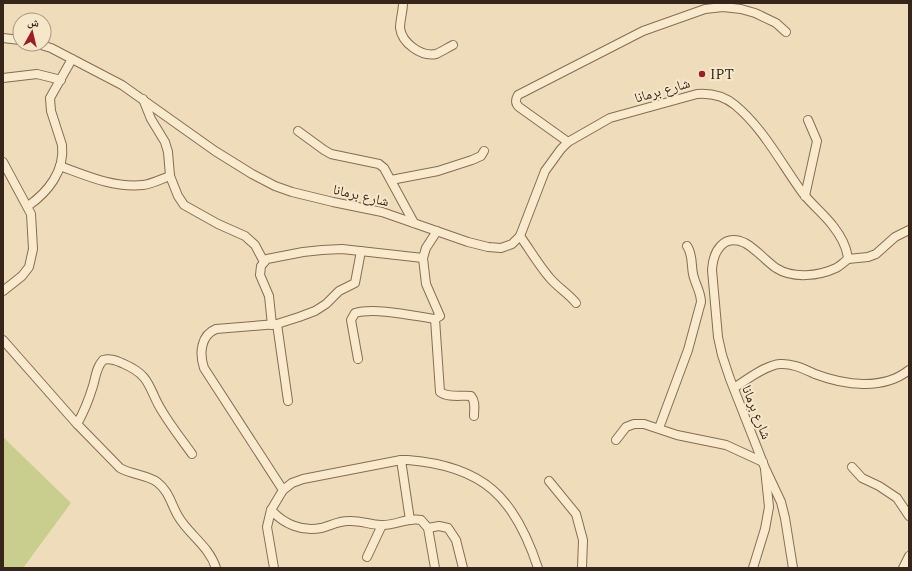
<svg xmlns="http://www.w3.org/2000/svg" width="912" height="571" viewBox="0 0 912 571" font-family="Spectral,'Noto Naskh Arabic',serif">
<style>
.green{fill:#c9cd8e}
.lines{fill:none;stroke-linecap:round;stroke-linejoin:round}
.minor-casing{stroke:#876c54;stroke-width:10}
.minor{stroke:#faeacd;stroke-width:8}
.poi-dot{fill:#982129;stroke:#f7e7ca;stroke-width:1.5}
.labels{text-anchor:middle;stroke-width:4;stroke-linejoin:round;paint-order:stroke}
.poi-label{font-size:14px;fill:#35251a;stroke:#f7e7ca;text-anchor:start}
.street-label{font-size:14px;fill:#35251a;stroke:#f7e7ca}
</style>
<rect width="100%" height="100%" fill="#efdcba"/>
<polygon class="green" points="3,437 71,503 23,568 3,568"/>
<g class="lines">
<g class="minor-casing">
<g id="minor">
<path d="M403 3C403 11 400 20 400 28 402 43 421 57 436 54 441 52 447 48 453 45"/>
<polyline points="3,38 20,40"/>
<path d="M38 44 51 48 122 85 215 151 252 174 275 186 292 192 333 202 382 212 468 242 488 247 501 248 512 244 520 236 545 171 561 149 568 142 610 118 697 94C710 93 724 96 735 105 763 128 781 163 802 192 811 204 824 214 833 226 840 235 847 247 848 259 844 262 840 266 836 268 819 276 793 279 776 268 766 261 756 249 745 243 723 233 713 252 712 270L718 337 722 355 730 379 765 468 781 502 785 518 793 568"/>
<polyline points="3,78 37,74 61,80"/>
<polyline points="143,99 151,119 165,142 168,152 170,176 178,196 184,205 218,224 245,236 255,245 264,262"/>
<polyline points="298,131 324,150 331,154 379,164 384,168 414,223"/>
<path d="M568 142 519 107C515 103 515 100 518 95L643 31 705 9 723 7 741 9 755 13 776 23 786 32"/>
<polyline points="3,162 31,214 33,249 29,267 22,276 3,291"/>
<path d="M60 166C87 176 114 188 143 185 152 184 161 179 170 176"/>
<polyline points="391,180 438,171 472,160 481,156 484,151"/>
<polyline points="805,196 817,141 808,120"/>
<path d="M28 206C48 192 65 171 62 145L51 111 50 98 72 59"/>
<path d="M520 236C530 250 538 264 549 277 557 287 568 293 576 303"/>
<polyline points="848,259 868,257 876,254 895,237 909,230"/>
<path d="M435 319 440 392C448 398 461 395 471 396 476 402 474 409 474 416"/>
<polyline points="277,324 288,401"/>
<polyline points="272,325 269,296 260,275 261,266 267,259 303,252 322,250 342,249 423,258"/>
<path d="M3 340 77 424 120 468C132 475 146 474 157 482 169 491 171 504 178 516 189 535 209 546 216 568"/>
<path d="M358 359 351 320 355 313C375 307 414 316 435 319L440 316 426 284 423 258 426 248 437 231"/>
<path d="M734 388C746 380 766 365 780 364 792 363 804 369 815 374 844 385 883 391 909 370"/>
<path d="M77 424C84 412 89 399 93 386 96 376 96 368 103 360 111 358 117 361 124 364 152 376 148 389 162 411 171 426 182 440 192 454"/>
<path d="M659 428 688 350 701 302C701 292 695 284 693 274 691 264 693 255 687 246"/>
<polyline points="616,440 626,427 634,424 644,424 677,435 726,445 763,462"/>
<polyline points="401,460 410,520"/>
<polyline points="852,467 862,478 879,486 897,498 909,516"/>
<polyline points="549,481 576,514 583,540 582,568"/>
<path d="M283 490 204 368C199 353 201 335 216 329L277 324 299 317 315 311 326 304 339 291 355 283 361 251"/>
<path d="M271 510C284 524 302 532 321 528 330 526 338 521 348 521 360 520 370 525 381 525 395 526 407 517 421 520L428 528 435 568"/>
<polyline points="428,528 439,526 448,528 456,540 463,568"/>
<polyline points="367,557 382,525"/>
<path d="M274 568 267 527 271 510 283 490 292 483 303 479 401 460H408C484 466 515 498 538 568"/>
<polyline points="753,568 765,529 769,507 765,469"/>
<polyline points="903,568 909,556"/>
</g>
</g>
<use href="#minor" class="minor"/>
</g>
<circle class="poi-dot" cx="702" cy="74" r="4"/>
<g class="labels">
<g class="poi-label">
<text x="710" y="79">IPT</text>
</g>
<g class="street-label">
<text transform="translate(662 90) rotate(-16)" y="5">شارع برمانا</text>
<text transform="translate(361 195) rotate(13)" y="5">شارع برمانا</text>
<text transform="translate(757 412) rotate(68)" y="5">شارع برمانا</text>
</g>
</g>
<rect width="912" height="571" fill="none" stroke="#35251a" stroke-width="8"/>
<g transform="translate(32 32) rotate(8)"><circle r="19" fill="#f7e7ca" stroke="#a99984"/>
<path d="M0-3L7 15L0 10L-7 15Z" fill="#982129"/>
<text y="-6" font-size="11" font-weight="bold" text-anchor="middle" fill="#35251a">ش</text>
</g>
</svg>
